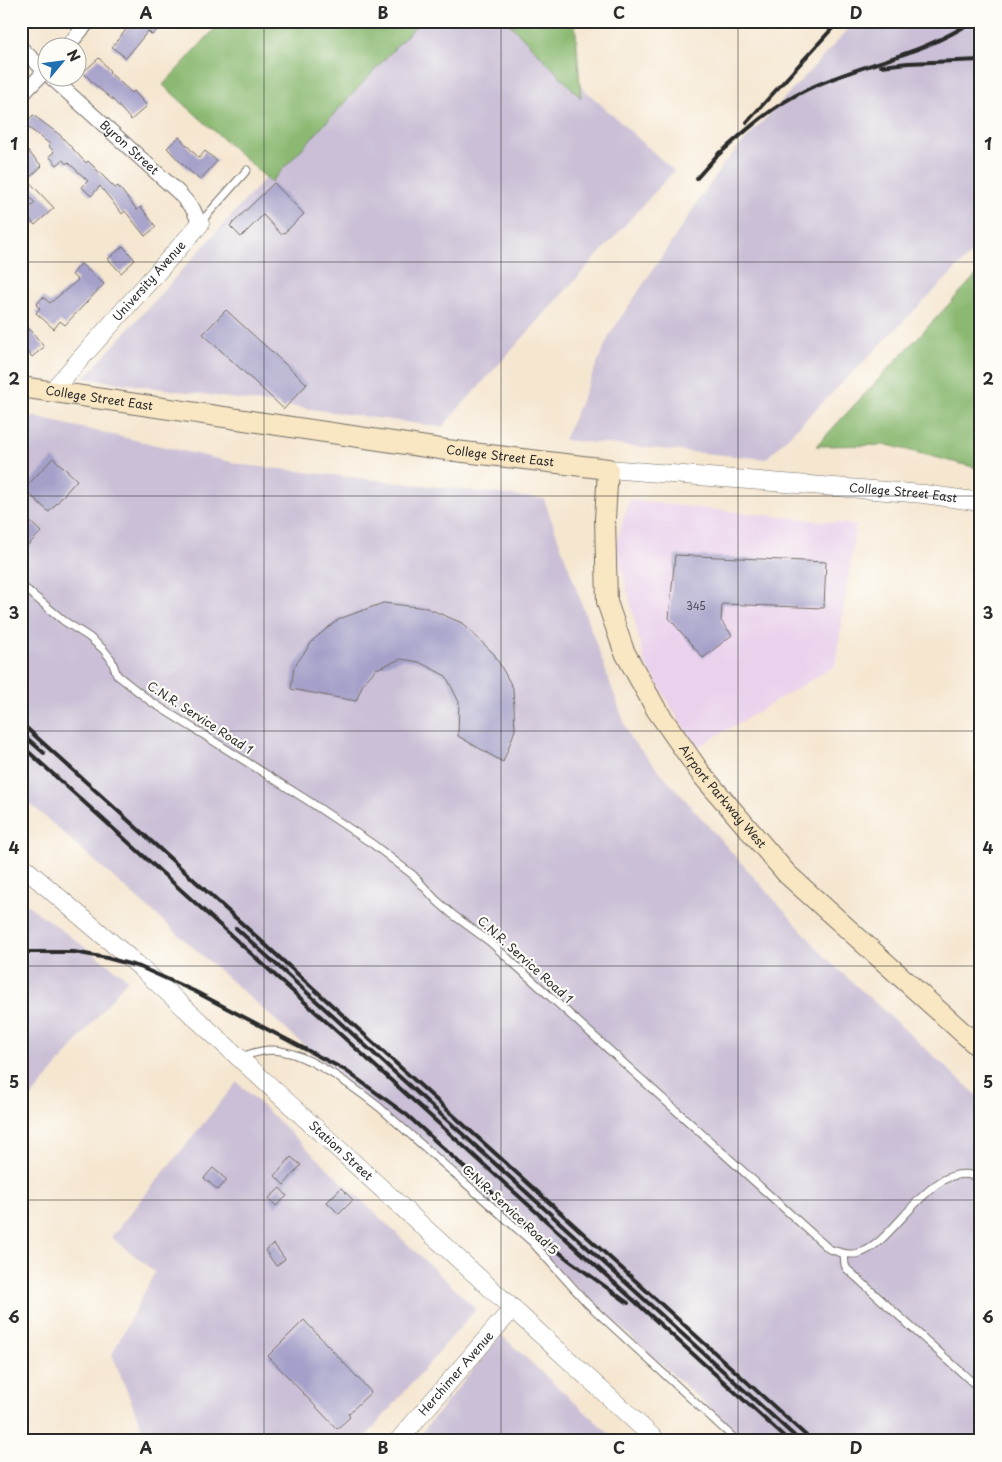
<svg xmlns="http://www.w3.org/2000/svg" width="1002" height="1462" viewBox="0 0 1002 1462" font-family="'Playpen Sans',sans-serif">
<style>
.built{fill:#ead1ec}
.industrial{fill:#cabfd6}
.forest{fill:#8bb972;stroke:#5b724e}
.building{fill:#a5a0c9}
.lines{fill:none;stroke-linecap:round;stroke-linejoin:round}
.service-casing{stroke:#726c65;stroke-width:9}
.minor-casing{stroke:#726c65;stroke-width:16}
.tertiary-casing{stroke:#726c65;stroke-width:19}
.secondary-casing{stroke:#726c65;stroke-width:22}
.service{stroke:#fff;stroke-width:7}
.minor{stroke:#fff;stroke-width:14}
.tertiary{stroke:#fff;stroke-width:18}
.secondary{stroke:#f9e7c3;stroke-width:20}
.rail{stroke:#2b2b2b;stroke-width:4}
.grid{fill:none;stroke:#2b2b2b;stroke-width:1;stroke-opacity:0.55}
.labels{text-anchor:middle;stroke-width:4.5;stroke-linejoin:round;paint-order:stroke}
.number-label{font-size:10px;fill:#4a4852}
.street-label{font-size:12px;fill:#2b2b2b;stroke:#fdfcf7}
.neatline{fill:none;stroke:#2b2b2b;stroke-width:2}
.grid-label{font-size:16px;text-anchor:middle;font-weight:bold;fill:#2b2b2b}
</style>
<rect width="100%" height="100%" fill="#fdfcf7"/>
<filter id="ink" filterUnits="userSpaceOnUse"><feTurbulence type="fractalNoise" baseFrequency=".02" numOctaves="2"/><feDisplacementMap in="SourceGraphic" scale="10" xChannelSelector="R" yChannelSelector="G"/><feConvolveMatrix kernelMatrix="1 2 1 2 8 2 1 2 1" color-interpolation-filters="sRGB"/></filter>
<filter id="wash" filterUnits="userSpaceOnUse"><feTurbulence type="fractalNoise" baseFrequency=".0096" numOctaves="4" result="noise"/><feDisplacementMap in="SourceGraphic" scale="20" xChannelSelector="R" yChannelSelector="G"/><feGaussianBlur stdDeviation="1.12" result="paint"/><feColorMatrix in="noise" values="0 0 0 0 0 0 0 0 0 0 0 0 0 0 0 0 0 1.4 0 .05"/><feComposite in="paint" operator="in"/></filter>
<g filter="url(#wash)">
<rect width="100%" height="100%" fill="#f5e6d0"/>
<polygon class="built" points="629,500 856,525 835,666 696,748 645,663 616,544"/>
<g class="industrial">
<polygon points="408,21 509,21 674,171 442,427 84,378"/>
<polygon points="856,21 981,21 981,244 766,459 564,440 610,334 724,163"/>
<polygon points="21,414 244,465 544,499 630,738 828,960 981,1099 981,1441 746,1441 490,1209 21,796"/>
<polygon points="21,900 128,979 21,1110"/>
<polygon points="237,1082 476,1309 362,1441 147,1441 112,1354 155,1272 111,1237"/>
<polygon points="501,1335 617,1441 415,1441"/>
</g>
<g class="forest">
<polygon points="222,21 420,21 271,182 163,85"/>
<polygon points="507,21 575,21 581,98"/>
<polygon points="981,270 981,469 888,445 816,446"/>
</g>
<g id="blocks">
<g class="building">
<polygon points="133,21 166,21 152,35 148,31 126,58 112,47"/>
<polygon points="99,58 110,71 109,72 132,93 134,91 147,106 131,120 114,101 95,85 83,72"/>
<polygon points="33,115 60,135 86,163 88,161 115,188 118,186 137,210 141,207 156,227 145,236 125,211 122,214 100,186 91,196 82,187 88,181 68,162 66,164 63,160 57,165 49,156 54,152 49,146 50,144 25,125"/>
<polygon points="179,137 199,158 205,151 217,161 200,180 184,166 167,148"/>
<polygon points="21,144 42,166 30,177 21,168"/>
<polygon points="21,173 54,208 35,225 24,213 35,203 21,188"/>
<polygon points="274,183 304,214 282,235 263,215 241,237 230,226"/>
<polygon points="123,246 135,260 121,273 108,259"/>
<polygon points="81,264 104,284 65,325 60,321 54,329 36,313 40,308 36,305 43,297 50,303 78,280 72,275"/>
<polygon points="226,310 307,384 284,409 203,334"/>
<polygon points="30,329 44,347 32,357 21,344 21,336"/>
<polygon points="53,458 77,480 49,512 24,489"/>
<polygon points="21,513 41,532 27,546 21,540"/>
<polygon points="675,555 826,562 824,608 722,604 721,621 732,635 703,658 669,618"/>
<polygon points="383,603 427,608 462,623 494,654 513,688 515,730 503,762 458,736 459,702 446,676 419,662 401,659 376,669 363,684 356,701 291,689 294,667 314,639 339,619"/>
<polygon points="291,1157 301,1165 284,1185 275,1176"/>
<polygon points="213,1168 227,1180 218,1190 204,1178"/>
<polygon points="280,1188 287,1196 276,1206 269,1198"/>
<polygon points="341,1188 353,1200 339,1214 327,1202"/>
<polygon points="274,1244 285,1259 276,1266 265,1250"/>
<polygon points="304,1320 371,1392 348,1414 350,1417 337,1429 268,1356"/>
</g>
</g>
</g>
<g filter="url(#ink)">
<use href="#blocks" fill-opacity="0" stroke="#726c65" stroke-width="1"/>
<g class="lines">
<g class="service-casing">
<g id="service">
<polyline points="200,223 247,170"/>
<path d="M21 585 64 621 89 637 103 649 111 659 117 675 150 701 307 800 374 845 413 875 436 900 452 914 490 942 829 1249C839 1252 848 1256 859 1253 895 1245 934 1152 981 1179"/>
<path d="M239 1058C252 1053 267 1048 281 1051 311 1056 355 1088 379 1107L532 1242 587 1303 737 1441"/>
<polyline points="844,1254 845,1265 847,1269 981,1390"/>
</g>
</g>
<g class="minor-casing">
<g id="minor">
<polyline points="21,48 48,74"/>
<polyline points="66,48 89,21"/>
<path id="s1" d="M52 78 178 192 193 209 200 224"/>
<polyline points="21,96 48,68"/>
</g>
</g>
<g class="tertiary-casing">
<g id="tertiary">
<path id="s2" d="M51 392 200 224"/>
<path id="s3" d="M608 469 924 494 981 502"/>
<path id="s4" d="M21 865 140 967 657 1441"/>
<path id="s5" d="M398 1441 513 1308"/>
</g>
</g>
<g class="secondary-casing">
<g id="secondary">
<path id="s6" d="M21 387 447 450 608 469 605 519 607 602 624 651 656 709 702 775 787 874 981 1049"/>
</g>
</g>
<use href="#service" class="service"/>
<use href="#minor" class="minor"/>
<use href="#tertiary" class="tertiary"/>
<use href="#secondary" class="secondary"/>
<g class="rail">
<polyline points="881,66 908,63 981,60"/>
<polyline points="747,122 839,21"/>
<path d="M717 156C744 132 772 106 806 90 860 64 923 55 973 21"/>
<polyline points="697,178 720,152"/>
<polyline points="21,723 812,1441"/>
<polyline points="21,733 44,753"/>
<polyline points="21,745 789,1441"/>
<polyline points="236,928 800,1441"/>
<polyline points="21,952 74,952 107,958 140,967 194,991 345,1070 407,1115 543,1239 570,1261 628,1303"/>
</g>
</g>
</g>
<path class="grid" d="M264 21V1441M501 21V1441M738 21V1441M21 262H981M21 496H981M21 731H981M21 966H981M21 1200H981"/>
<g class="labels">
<g class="number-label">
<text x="696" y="610">345</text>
</g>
<g class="street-label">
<text dy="4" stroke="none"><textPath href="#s1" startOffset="104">Byron Street</textPath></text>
<text dy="4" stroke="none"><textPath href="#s2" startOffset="148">University Avenue</textPath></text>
<text dy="4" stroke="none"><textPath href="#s6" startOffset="79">College Street East</textPath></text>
<text dy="4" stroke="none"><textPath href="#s6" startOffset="484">College Street East</textPath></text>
<text dy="4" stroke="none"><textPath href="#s3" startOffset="296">College Street East</textPath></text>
<text transform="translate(200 718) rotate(33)" y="4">C.N.R. Service Road 1</text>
<text dy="4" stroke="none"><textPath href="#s6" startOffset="954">Airport Parkway West</textPath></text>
<text transform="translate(525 960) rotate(42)" y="4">C.N.R. Service Road 1</text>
<text dy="4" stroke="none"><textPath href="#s4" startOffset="429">Station Street</textPath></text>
<text transform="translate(510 1210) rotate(43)" y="4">C.N.R. Service Road 5</text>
<text dy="4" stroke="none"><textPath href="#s5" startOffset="89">Herchimer Avenue</textPath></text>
</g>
</g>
<rect width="1002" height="1462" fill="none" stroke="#fdfcf7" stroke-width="55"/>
<g transform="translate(62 62) rotate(61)"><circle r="24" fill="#fdfcf7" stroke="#a9a8a5"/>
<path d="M0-4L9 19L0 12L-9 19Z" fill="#1f6fb2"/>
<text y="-8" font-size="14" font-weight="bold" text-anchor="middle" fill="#2b2b2b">N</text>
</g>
<rect x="28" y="28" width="946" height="1406" class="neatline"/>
<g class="grid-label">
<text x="146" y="19">A</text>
<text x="383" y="19">B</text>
<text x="619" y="19">C</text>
<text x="856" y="19">D</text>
<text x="14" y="150">1</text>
<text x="988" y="150">1</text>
<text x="14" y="385">2</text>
<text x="988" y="385">2</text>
<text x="14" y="619">3</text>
<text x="988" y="619">3</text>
<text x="14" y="854">4</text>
<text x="988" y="854">4</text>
<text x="14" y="1088">5</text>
<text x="988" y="1088">5</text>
<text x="14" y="1323">6</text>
<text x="988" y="1323">6</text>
<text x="146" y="1454">A</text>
<text x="383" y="1454">B</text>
<text x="619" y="1454">C</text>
<text x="856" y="1454">D</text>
</g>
</svg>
